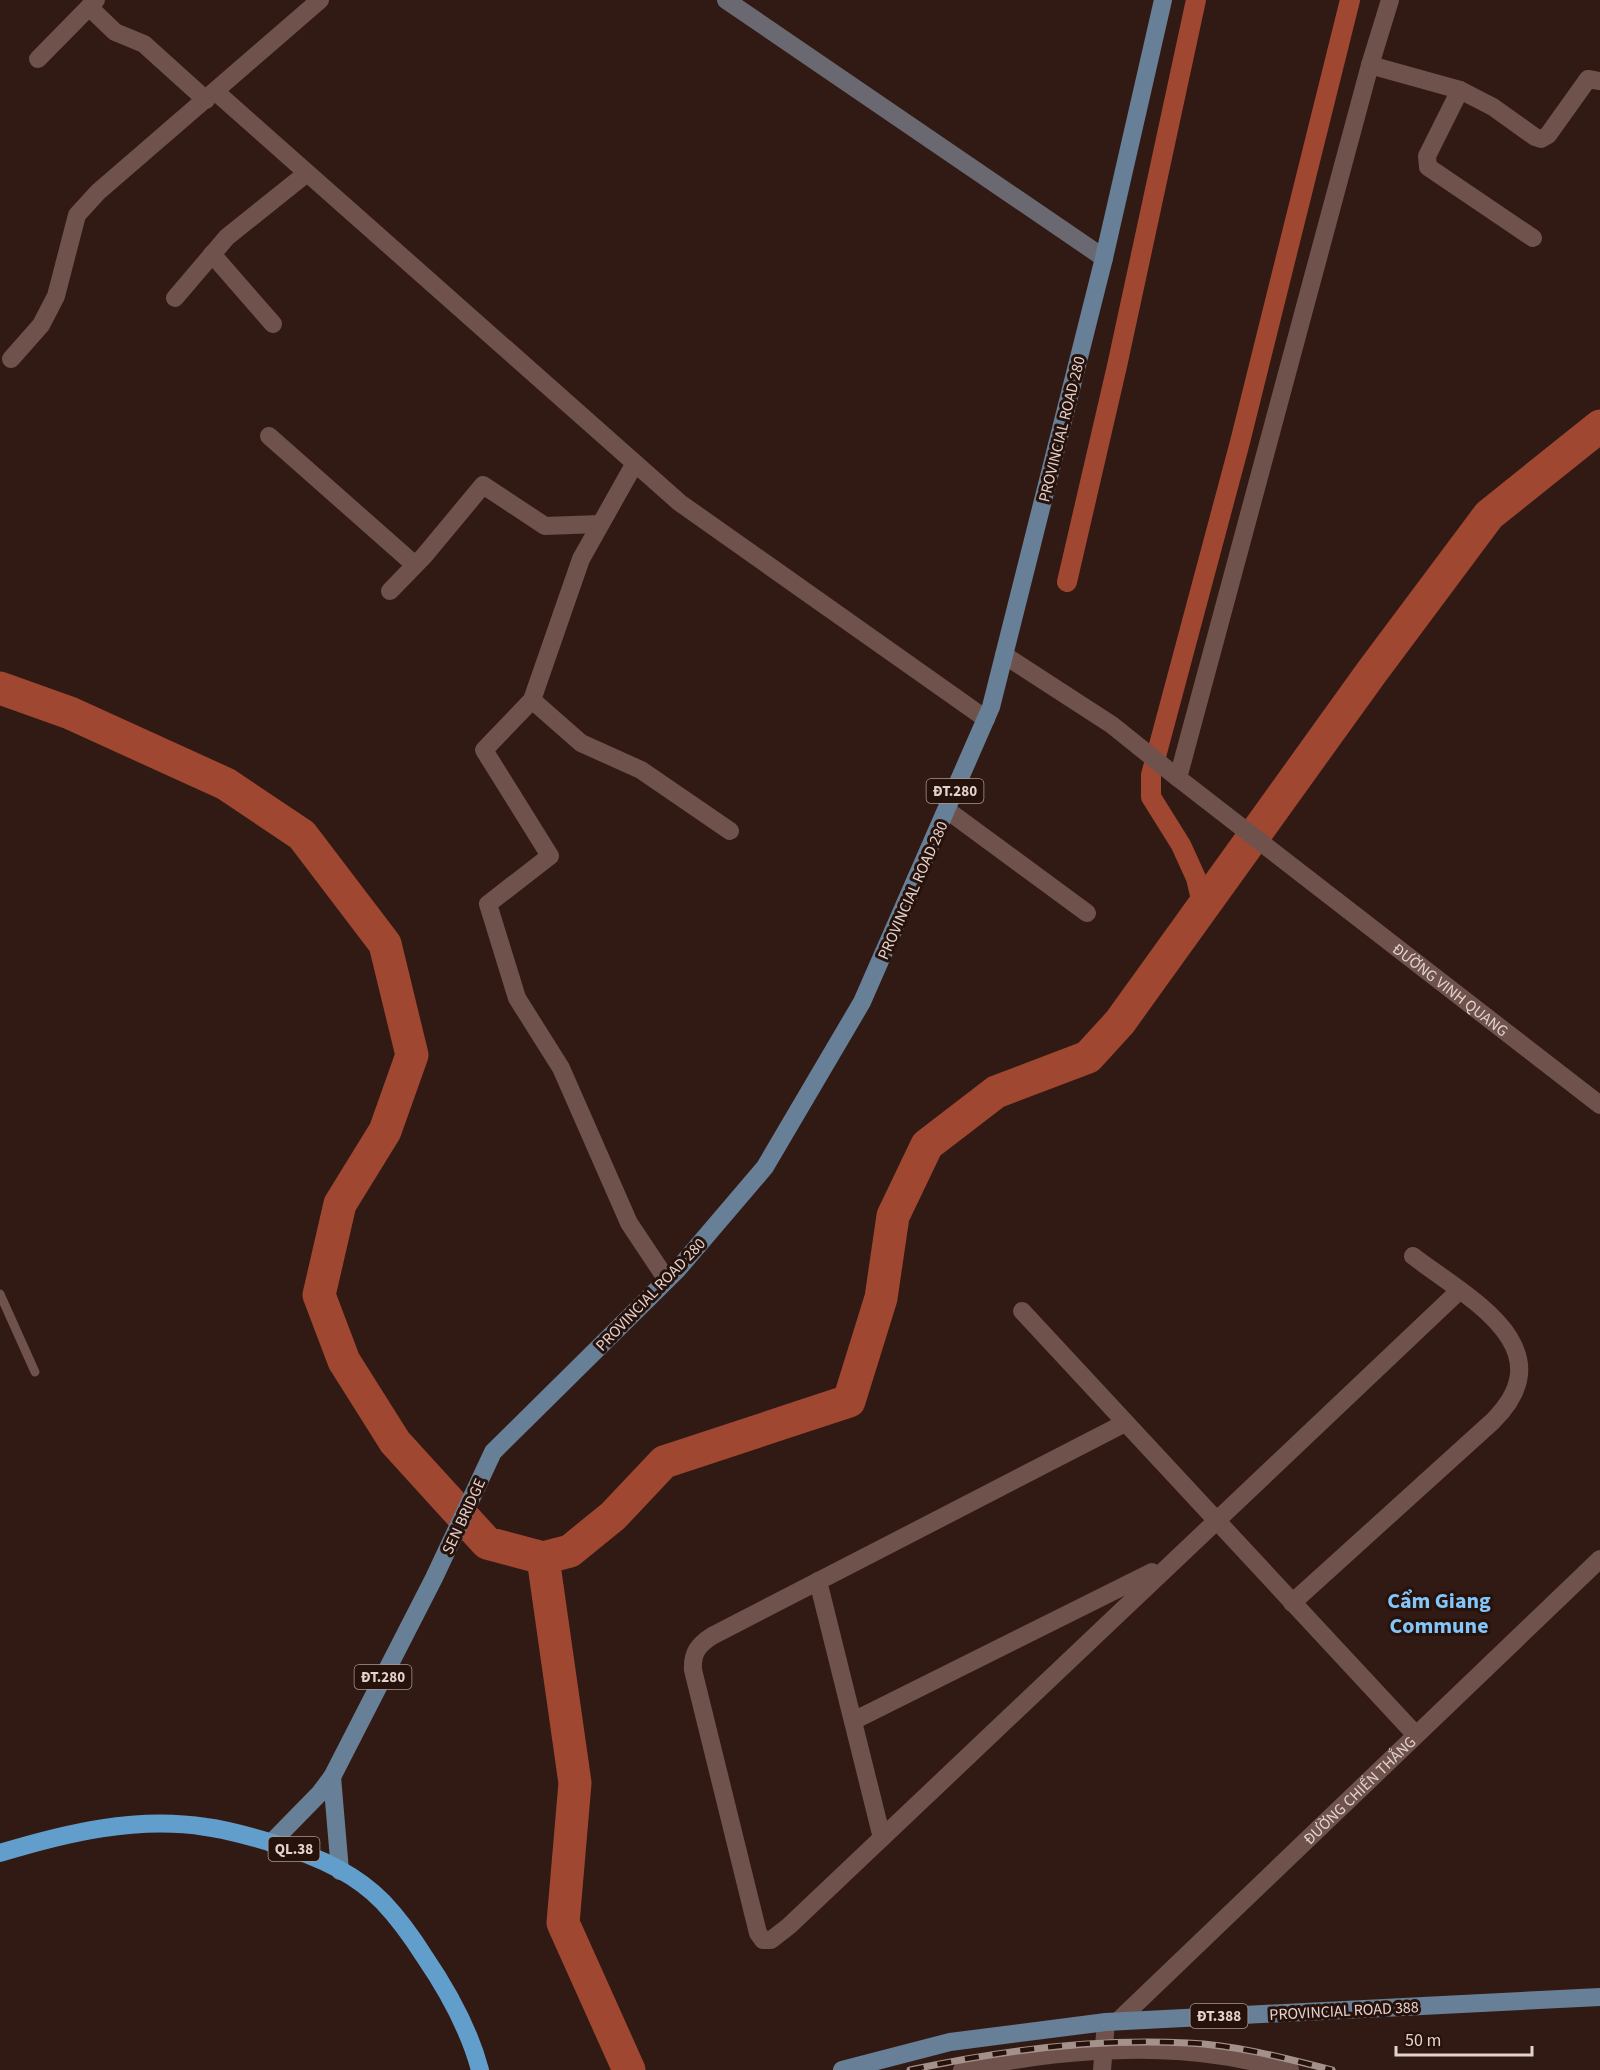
<svg xmlns="http://www.w3.org/2000/svg" width="1600" height="2070" viewBox="0 0 1600 2070" font-family="'Source Sans 3',sans-serif">
<style>
.lines{fill:none;stroke-linecap:round;stroke-linejoin:round}
.canal{stroke:#a04732;stroke-width:20}
.river{stroke:#a04732;stroke-width:33}
.lane{stroke:#6e524b;stroke-width:9}
.street{stroke:#6e524b;stroke-width:18}
.secondary{stroke:#6a6972;stroke-width:18}
.primary{stroke:#678098;stroke-width:18}
.highway{stroke:#629ecc;stroke-width:18}
.rail-casing{stroke:#a4918c;stroke-width:7}
.rail{stroke:#27110b;stroke-width:4.5;stroke-dasharray:14;stroke-linecap:butt}
.labels{text-anchor:middle;stroke-width:6;stroke-linejoin:round;paint-order:stroke}
.shield{fill:#27110b;stroke:#ab9893;stroke-width:1.5}
.shield-label{font-size:15px;font-weight:bold;fill:#e3d2cd}
.street-label{font-size:16px;fill:#e3d2cd;stroke:#27110b}
.district-label{font-size:22px;font-weight:bold;fill:#83c6fa;stroke:#27110b}
</style>
<rect width="100%" height="100%" fill="#321a14"/>
<g class="lines">
<g class="canal">
<polyline points="1067,582 1117,366 1196,0"/>
<polyline points="1203,908 1196,878 1181,845 1151,797 1151,775 1240,442 1350,0"/>
</g>
<g class="river">
<polyline points="0,688 70,713 226,784 302,835 385,944 412,1055 385,1131 340,1204 319,1295 344,1361 395,1442 487,1543 543,1558 570,1551 613,1516 664,1462 849,1401 881,1298 893,1216 927,1145 996,1092 1088,1057 1120,1022 1371,673 1489,515 1600,426"/>
<polyline points="543,1558 575,1783 563,1923 629,2070"/>
</g>
<polyline class="lane" points="0,1294 35,1372"/>
<g class="street">
<polyline points="89,7 115,32 144,44 206,100"/>
<polyline points="38,59 96,0"/>
<polyline points="1370,65 1460,90 1493,107 1535,137 1541,139 1548,135 1588,79 1600,81"/>
<polyline points="1460,90 1427,156 1428,167 1533,238"/>
<polyline points="216,92 680,503 986,719"/>
<polyline points="212,254 273,324"/>
<polyline points="175,298 227,237 307,173"/>
<polyline points="11,359 41,325 56,296 77,215 98,192 320,0"/>
<polyline points="269,436 415,565"/>
<polyline points="635,463 581,559 532,700 484,750 550,856 488,904 517,998 561,1068 629,1223 667,1280"/>
<polyline points="390,591 424,556 483,485 545,526 599,524"/>
<polyline points="1004,655 1112,725 1178,778 1370,65 1390,0"/>
<polyline points="532,700 581,743 641,770 730,831"/>
<path id="s1" d="M1178 778 1600 1105"/>
<polyline points="947,810 1087,913"/>
<polyline points="1022,1311 1415,1734"/>
<path d="M1125 1423 712 1636C698 1645 692 1653 693 1670L758 1933 763 1940H771L789 1926 1459 1291"/>
<polyline points="818,1581 882,1838"/>
<path d="M1292 1603 1493 1421C1567 1347 1466 1297 1413 1256"/>
<polyline points="853,1721 1152,1572"/>
<path id="s2" d="M1118 2021 1600 1559"/>
<path d="M962 2070C1044 2052 1139 2043 1223 2056 1245 2059 1268 2065 1290 2070"/>
<polyline points="1102,2070 1106,2022"/>
</g>
<polyline class="secondary" points="726,0 1104,258"/>
<g class="primary">
<polyline points="332,1777 340,1871"/>
<polyline points="271,1843 320,1793 332,1777 434,1578 493,1452 678,1269 765,1167 862,1002 991,707 1104,258 1163,0"/>
<polyline points="842,2070 950,2042 1106,2022 1600,1997"/>
</g>
<path class="highway" d="M0 1853C66 1833 136 1816 206 1827 229 1830 253 1837 276 1844 314 1855 355 1873 383 1902 399 1919 412 1937 424 1956 448 1991 469 2029 480 2070"/>
<g class="rail-casing">
<path id="rail" d="M910 2070C1002 2050 1094 2038 1188 2043 1236 2045 1285 2058 1332 2070"/>
</g>
<use href="#rail" class="rail"/>
</g>
<g class="labels">
<g class="shield">
<rect x="926.5" y="779" width="57" height="24" rx="4.5"/>
<rect x="354.5" y="1665" width="57" height="24" rx="4.5"/>
<rect x="268.5" y="1837" width="51" height="24" rx="4.5"/>
<rect x="1190.5" y="2004" width="57" height="24" rx="4.5"/>
</g>
<g class="shield-label">
<text x="955" y="796">ĐT.280</text>
<text x="383" y="1682">ĐT.280</text>
<text x="294" y="1854">QL.38</text>
<text x="1219" y="2021">ĐT.388</text>
</g>
<g class="street-label">
<text transform="translate(1061 429) rotate(-76)" y="6">PROVINCIAL ROAD 280</text>
<text transform="translate(912 890) rotate(-66)" y="6">PROVINCIAL ROAD 280</text>
<text dy="6" stroke="none"><textPath href="#s1" startOffset="345">ĐƯỜNG VINH QUANG</textPath></text>
<text transform="translate(650 1294) rotate(-46)" y="6">PROVINCIAL ROAD 280</text>
<text transform="translate(463 1516) rotate(-65)" y="6">SEN BRIDGE</text>
<text dy="6" stroke="none"><textPath href="#s2" startOffset="334">ĐƯỜNG CHIẾN THẮNG</textPath></text>
<text transform="translate(1344 2010) rotate(-3)" y="6">PROVINCIAL ROAD 388</text>
</g>
<g class="district-label">
<text x="1439" y="1608">Cẩm Giang<tspan x="1439" dy="25">Commune</tspan></text>
</g>
</g>
<path d="M1396 2046v9h136v-9" fill="none" stroke="#e3d2cd" stroke-width="3"/>
<text x="1405" y="2046" font-size="18" fill="#e3d2cd" stroke="#27110b" stroke-width="4.5" paint-order="stroke">50 m</text>
</svg>
